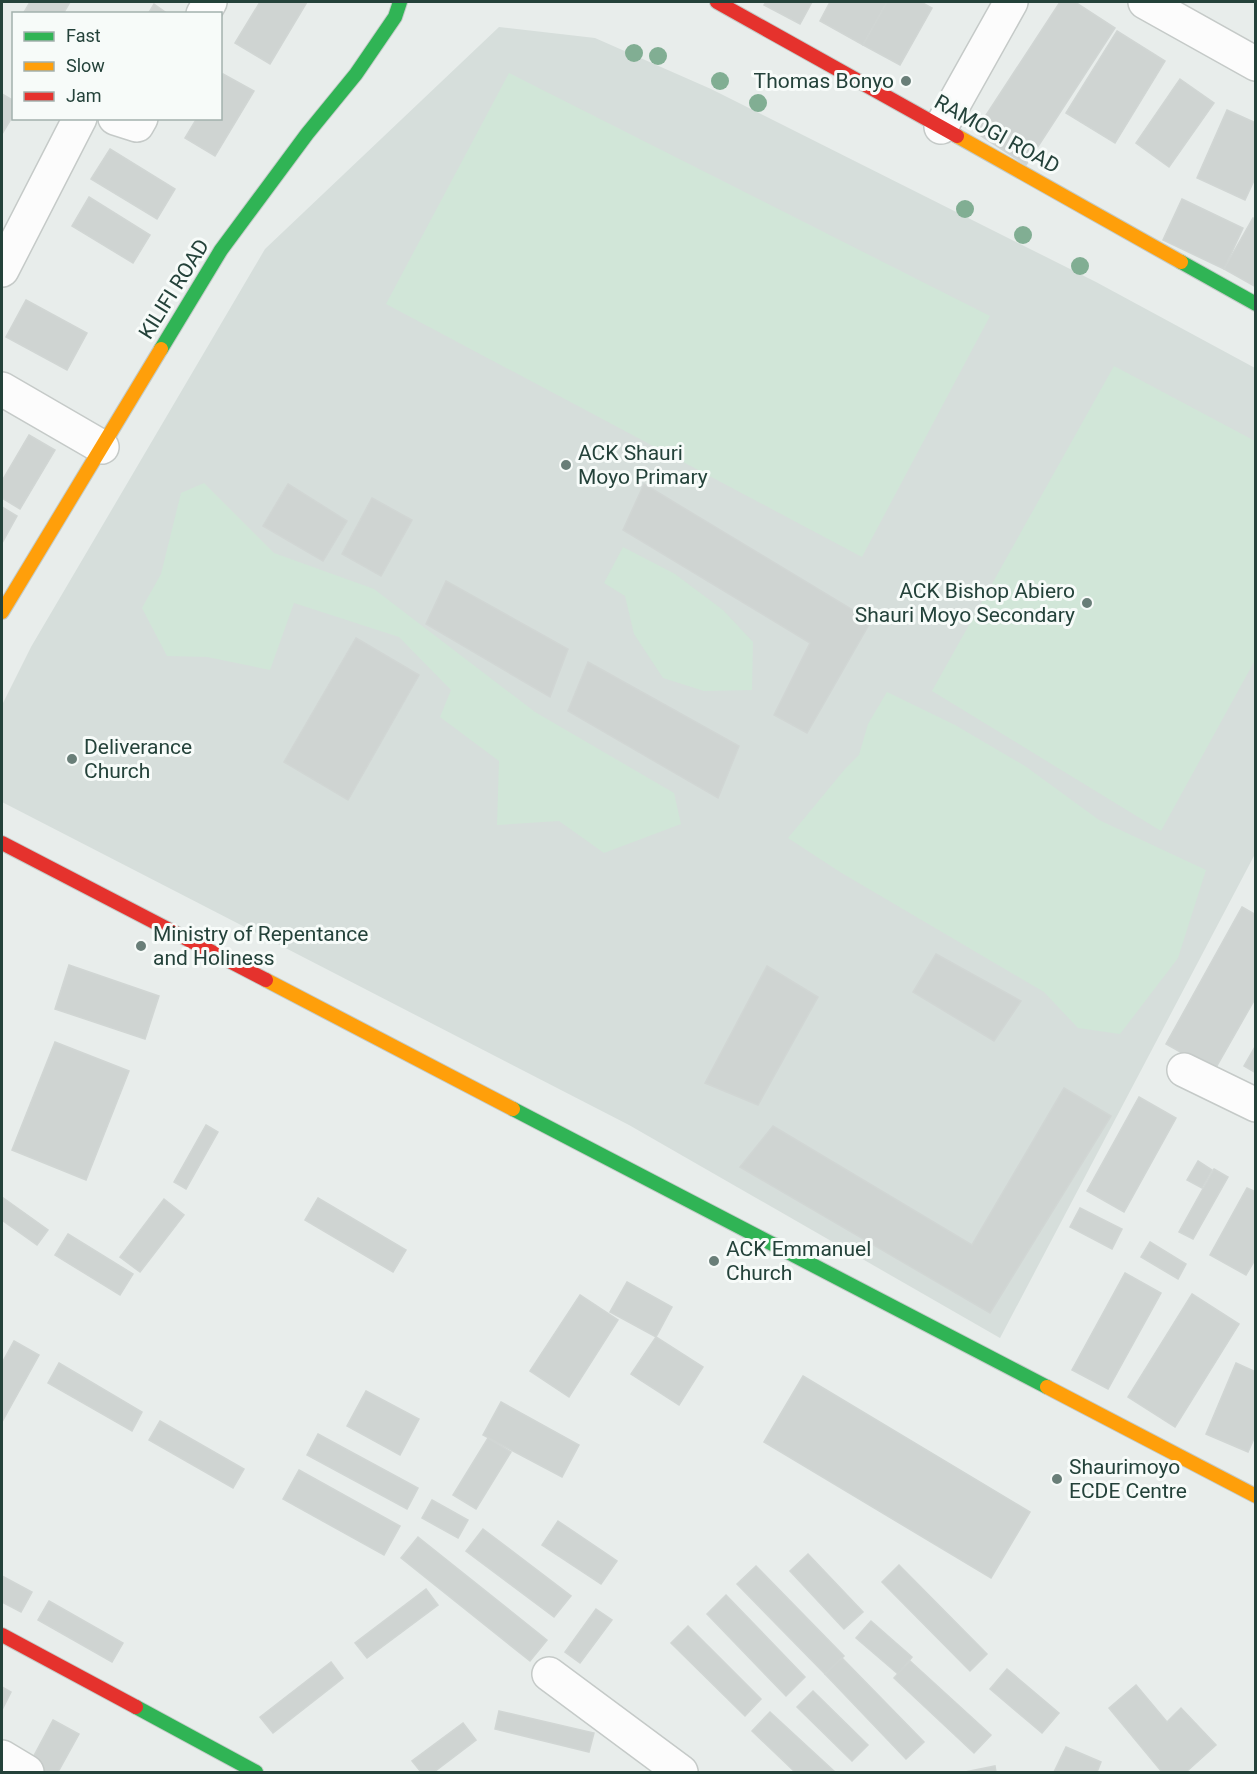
<svg xmlns="http://www.w3.org/2000/svg" width="1257" height="1774" viewBox="0 0 1257 1774" font-family="Roboto,sans-serif">
<style>
.built{fill:#d6dedb}
.green{fill:#d1e6d8}
.building{fill:#cfd4d2;stroke:#d1d6d4;stroke-width:1.5}
.lines{fill:none;stroke-linecap:round;stroke-linejoin:round}
.street-casing{stroke:#c5cac8;stroke-width:36}
.fast-casing{stroke:#c3cbc8;stroke-width:16}
.slow-casing{stroke:#c3cbc8;stroke-width:16}
.jam-casing{stroke:#c3cbc8;stroke-width:16}
.street{stroke:#fcfcfc;stroke-width:33}
.fast{stroke:#30b455;stroke-width:14}
.slow{stroke:#ff9f0a;stroke-width:14}
.jam{stroke:#e5322d;stroke-width:14}
.tree{fill:#81ae93}
.poi-dot{fill:#697e78;stroke:#f7fbf9;stroke-width:2}
.labels{text-anchor:middle;stroke-width:6;stroke-linejoin:round;paint-order:stroke}
.poi-label{font-size:21px;fill:#24423a;stroke:#f7fbf9;text-anchor:start}
.street-label{font-size:21px;fill:#24423a;stroke:#f7fbf9}
</style>
<rect width="100%" height="100%" fill="#e8edeb"/>
<polygon class="built" points="499,27 595,38 711,89 1096,282 1255,368 1255,854 1000,1338 629,1125 2,802 2,705 31,647 265,249"/>
<g class="green">
<polygon points="509,73 990,316 862,557 386,304"/>
<polygon points="1114,366 1255,441 1255,660 1161,831 932,691"/>
<polygon points="204,483 274,553 374,589 535,712 674,793 681,824 604,853 559,821 497,825 499,761 440,717 451,690 399,637 294,603 270,670 207,657 167,656 142,608 161,574 181,493"/>
<polygon points="623,547 675,574 723,610 753,642 752,690 704,691 663,678 634,634 625,596 604,583"/>
<polygon points="887,692 955,725 1025,766 1099,820 1206,870 1178,958 1120,1034 1078,1028 1044,992 840,872 788,838 845,769 859,755 868,724"/>
</g>
<g class="building">
<polygon points="30,2 70,2 63,14 23,14"/>
<polygon points="260,2 307,2 270,64 235,43"/>
<polygon points="766,2 812,2 800,24 764,5"/>
<polygon points="830,2 887,2 863,45 820,21"/>
<polygon points="887,2 921,2 932,8 900,65 863,45"/>
<polygon points="1060,2 1075,2 1115,28 1026,165 975,132"/>
<polygon points="154,4 168,14 148,14"/>
<polygon points="1117,31 1165,61 1115,143 1066,113"/>
<polygon points="223,74 254,91 215,156 185,138 197,118 220,118 220,78"/>
<polygon points="1180,79 1214,103 1169,167 1136,143"/>
<polygon points="2,94 14,101 14,114 2,134"/>
<polygon points="1227,110 1256,123 1256,176 1245,200 1197,178"/>
<polygon points="110,149 175,189 157,219 91,179"/>
<polygon points="89,197 150,235 133,263 72,226"/>
<polygon points="1182,199 1243,228 1224,269 1163,240"/>
<polygon points="1253,218 1256,219 1256,287 1224,269"/>
<polygon points="26,300 87,333 67,370 6,337"/>
<polygon points="29,435 55,450 20,509 2,498 2,481"/>
<polygon points="288,484 347,521 323,561 263,526"/>
<polygon points="644,484 871,621 807,733 774,715 810,643 623,530"/>
<polygon points="372,498 412,520 381,576 342,554"/>
<polygon points="2,507 17,516 2,543"/>
<polygon points="446,581 568,649 550,697 426,624"/>
<polygon points="356,638 419,675 348,800 284,762"/>
<polygon points="588,662 739,746 718,798 568,711"/>
<polygon points="1242,907 1256,915 1256,997 1214,1071 1166,1044"/>
<polygon points="936,954 1021,1001 994,1041 913,992"/>
<polygon points="69,965 159,996 145,1039 55,1009"/>
<polygon points="767,966 818,997 758,1105 705,1083"/>
<polygon points="55,1042 129,1071 86,1180 12,1150"/>
<polygon points="1256,1045 1256,1073 1244,1066"/>
<polygon points="1064,1088 1111,1116 990,1313 740,1167 773,1126 972,1245"/>
<polygon points="1139,1097 1176,1118 1124,1212 1087,1191"/>
<polygon points="206,1125 218,1132 186,1189 174,1182"/>
<polygon points="1198,1161 1212,1170 1202,1188 1187,1180"/>
<polygon points="1214,1169 1228,1177 1193,1239 1179,1232"/>
<polygon points="1247,1188 1256,1192 1256,1258 1246,1275 1210,1255"/>
<polygon points="2,1197 48,1230 37,1245 2,1220"/>
<polygon points="318,1198 406,1250 393,1272 305,1220"/>
<polygon points="164,1199 184,1215 140,1272 120,1257"/>
<polygon points="1080,1208 1122,1229 1112,1249 1070,1227"/>
<polygon points="68,1234 133,1274 120,1295 55,1255"/>
<polygon points="1150,1242 1186,1264 1178,1279 1141,1257"/>
<polygon points="1125,1273 1161,1293 1108,1389 1072,1370"/>
<polygon points="627,1282 672,1307 656,1337 610,1312"/>
<polygon points="1192,1294 1239,1324 1175,1427 1128,1397"/>
<polygon points="580,1295 618,1320 569,1397 530,1371"/>
<polygon points="656,1337 703,1367 679,1405 631,1374"/>
<polygon points="14,1341 39,1355 2,1422 2,1363"/>
<polygon points="59,1363 142,1412 132,1431 48,1383"/>
<polygon points="1236,1363 1256,1372 1256,1434 1248,1452 1206,1434"/>
<polygon points="803,1376 1030,1512 991,1578 764,1442"/>
<polygon points="366,1391 419,1419 400,1455 347,1426"/>
<polygon points="501,1402 579,1445 562,1477 483,1435"/>
<polygon points="160,1421 244,1469 233,1488 149,1440"/>
<polygon points="318,1434 418,1488 407,1509 307,1455"/>
<polygon points="488,1438 511,1452 476,1509 453,1495"/>
<polygon points="299,1470 400,1526 384,1555 283,1499"/>
<polygon points="432,1500 468,1520 458,1538 422,1518"/>
<polygon points="558,1521 617,1561 601,1584 542,1545"/>
<polygon points="483,1529 571,1596 554,1617 466,1551"/>
<polygon points="418,1537 547,1640 530,1661 401,1558"/>
<polygon points="808,1554 863,1612 844,1629 790,1571"/>
<polygon points="899,1565 987,1654 970,1671 882,1582"/>
<polygon points="756,1566 844,1656 825,1674 737,1584"/>
<polygon points="2,1576 32,1592 21,1612 2,1602"/>
<polygon points="426,1589 438,1605 367,1658 355,1643"/>
<polygon points="726,1595 805,1677 786,1696 707,1614"/>
<polygon points="49,1601 123,1643 112,1662 38,1620"/>
<polygon points="596,1609 612,1620 580,1663 565,1652"/>
<polygon points="871,1621 912,1657 898,1674 856,1638"/>
<polygon points="688,1626 761,1699 745,1716 671,1643"/>
<polygon points="842,1658 924,1742 906,1759 825,1674"/>
<polygon points="910,1661 991,1735 974,1753 894,1678"/>
<polygon points="331,1662 343,1678 273,1733 260,1717"/>
<polygon points="1007,1669 1059,1713 1042,1733 990,1689"/>
<polygon points="1136,1685 1167,1722 1181,1708 1216,1745 1186,1772 1162,1772 1109,1708"/>
<polygon points="2,1687 11,1692 2,1710"/>
<polygon points="813,1691 868,1745 852,1761 797,1707"/>
<polygon points="499,1711 594,1733 589,1752 495,1729"/>
<polygon points="770,1712 835,1772 795,1772 752,1731"/>
<polygon points="53,1720 79,1734 58,1772 43,1772 29,1765"/>
<polygon points="463,1723 476,1740 434,1772 421,1772 412,1761"/>
<polygon points="1066,1747 1101,1762 1097,1772 1054,1772"/>
<polygon points="995,1766 996,1772 965,1772"/>
</g>
<g class="lines">
<g class="street-casing">
<g id="street">
<polyline points="1145,2 1256,64"/>
<polyline points="203,14 210,2"/>
<polyline points="115,118 137,125 141,118"/>
<polyline points="941,127 1011,2"/>
<polyline points="2,270 80,118"/>
<polyline points="2,389 102,447"/>
<polyline points="1184,1070 1256,1105"/>
<polyline points="549,1674 681,1772"/>
<polyline points="2,1757 27,1772"/>
</g>
</g>
<g class="fast-casing">
<g id="fast">
<polyline points="1181,262 1256,304"/>
<polyline points="161,349 221,250 307,134 356,74 395,17 400,2"/>
<polyline points="513,1109 1047,1387"/>
<polyline points="136,1707 256,1772"/>
</g>
</g>
<g class="slow-casing">
<g id="slow">
<polyline points="957,136 1181,262"/>
<polyline points="2,612 161,349"/>
<polyline points="266,980 513,1109"/>
<polyline points="1047,1387 1256,1496"/>
</g>
</g>
<g class="jam-casing">
<g id="jam">
<polyline points="717,2 957,136"/>
<polyline points="2,843 266,980"/>
<polyline points="2,1635 136,1707"/>
</g>
</g>
<use href="#street" class="street"/>
<use href="#fast" class="fast"/>
<use href="#slow" class="slow"/>
<use href="#jam" class="jam"/>
</g>
<g class="tree">
<circle cx="634" cy="53" r="9"/>
<circle cx="658" cy="56" r="9"/>
<circle cx="720" cy="81" r="9"/>
<circle cx="758" cy="103" r="9"/>
<circle cx="965" cy="209" r="9"/>
<circle cx="1023" cy="235" r="9"/>
<circle cx="1080" cy="266" r="9"/>
</g>
<g class="poi-dot">
<circle cx="906" cy="81" r="6"/>
<circle cx="566" cy="465" r="6"/>
<circle cx="1087" cy="603" r="6"/>
<circle cx="72" cy="759" r="6"/>
<circle cx="141" cy="946" r="6"/>
<circle cx="714" cy="1261" r="6"/>
<circle cx="1057" cy="1479" r="6"/>
</g>
<g class="labels">
<g class="poi-label">
<text x="894" y="88" text-anchor="end">Thomas Bonyo</text>
<text x="578" y="460">ACK Shauri<tspan x="578" dy="24">Moyo Primary</tspan></text>
<text x="1075" y="598" text-anchor="end">ACK Bishop Abiero<tspan x="1075" dy="24">Shauri Moyo Secondary</tspan></text>
<text x="84" y="754">Deliverance<tspan x="84" dy="24">Church</tspan></text>
<text x="153" y="941">Ministry of Repentance<tspan x="153" dy="24">and Holiness</tspan></text>
<text x="726" y="1256">ACK Emmanuel<tspan x="726" dy="24">Church</tspan></text>
<text x="1069" y="1474">Shaurimoyo<tspan x="1069" dy="24">ECDE Centre</tspan></text>
</g>
<g class="street-label">
<text transform="translate(997 134) rotate(29)" y="7">RAMOGI ROAD</text>
<text transform="translate(174 289) rotate(-58)" y="7">KILIFI ROAD</text>
</g>
</g>
<rect width="1257" height="1774" fill="none" stroke="#24423a" stroke-width="6"/>
<rect x="12" y="12" width="210" height="108" fill="#f7fbf9" stroke="#a3b1ad" stroke-width="1.5"/>
<rect x="24" y="32" width="30" height="9" fill="#30b455" stroke="#a3b1ad" stroke-width="1.5"/>
<text x="66" y="42" font-size="18" fill="#24423a">Fast</text>
<rect x="24" y="62" width="30" height="9" fill="#ff9f0a" stroke="#a3b1ad" stroke-width="1.5"/>
<text x="66" y="72" font-size="18" fill="#24423a">Slow</text>
<rect x="24" y="92" width="30" height="9" fill="#e5322d" stroke="#a3b1ad" stroke-width="1.5"/>
<text x="66" y="102" font-size="18" fill="#24423a">Jam</text>
</svg>
